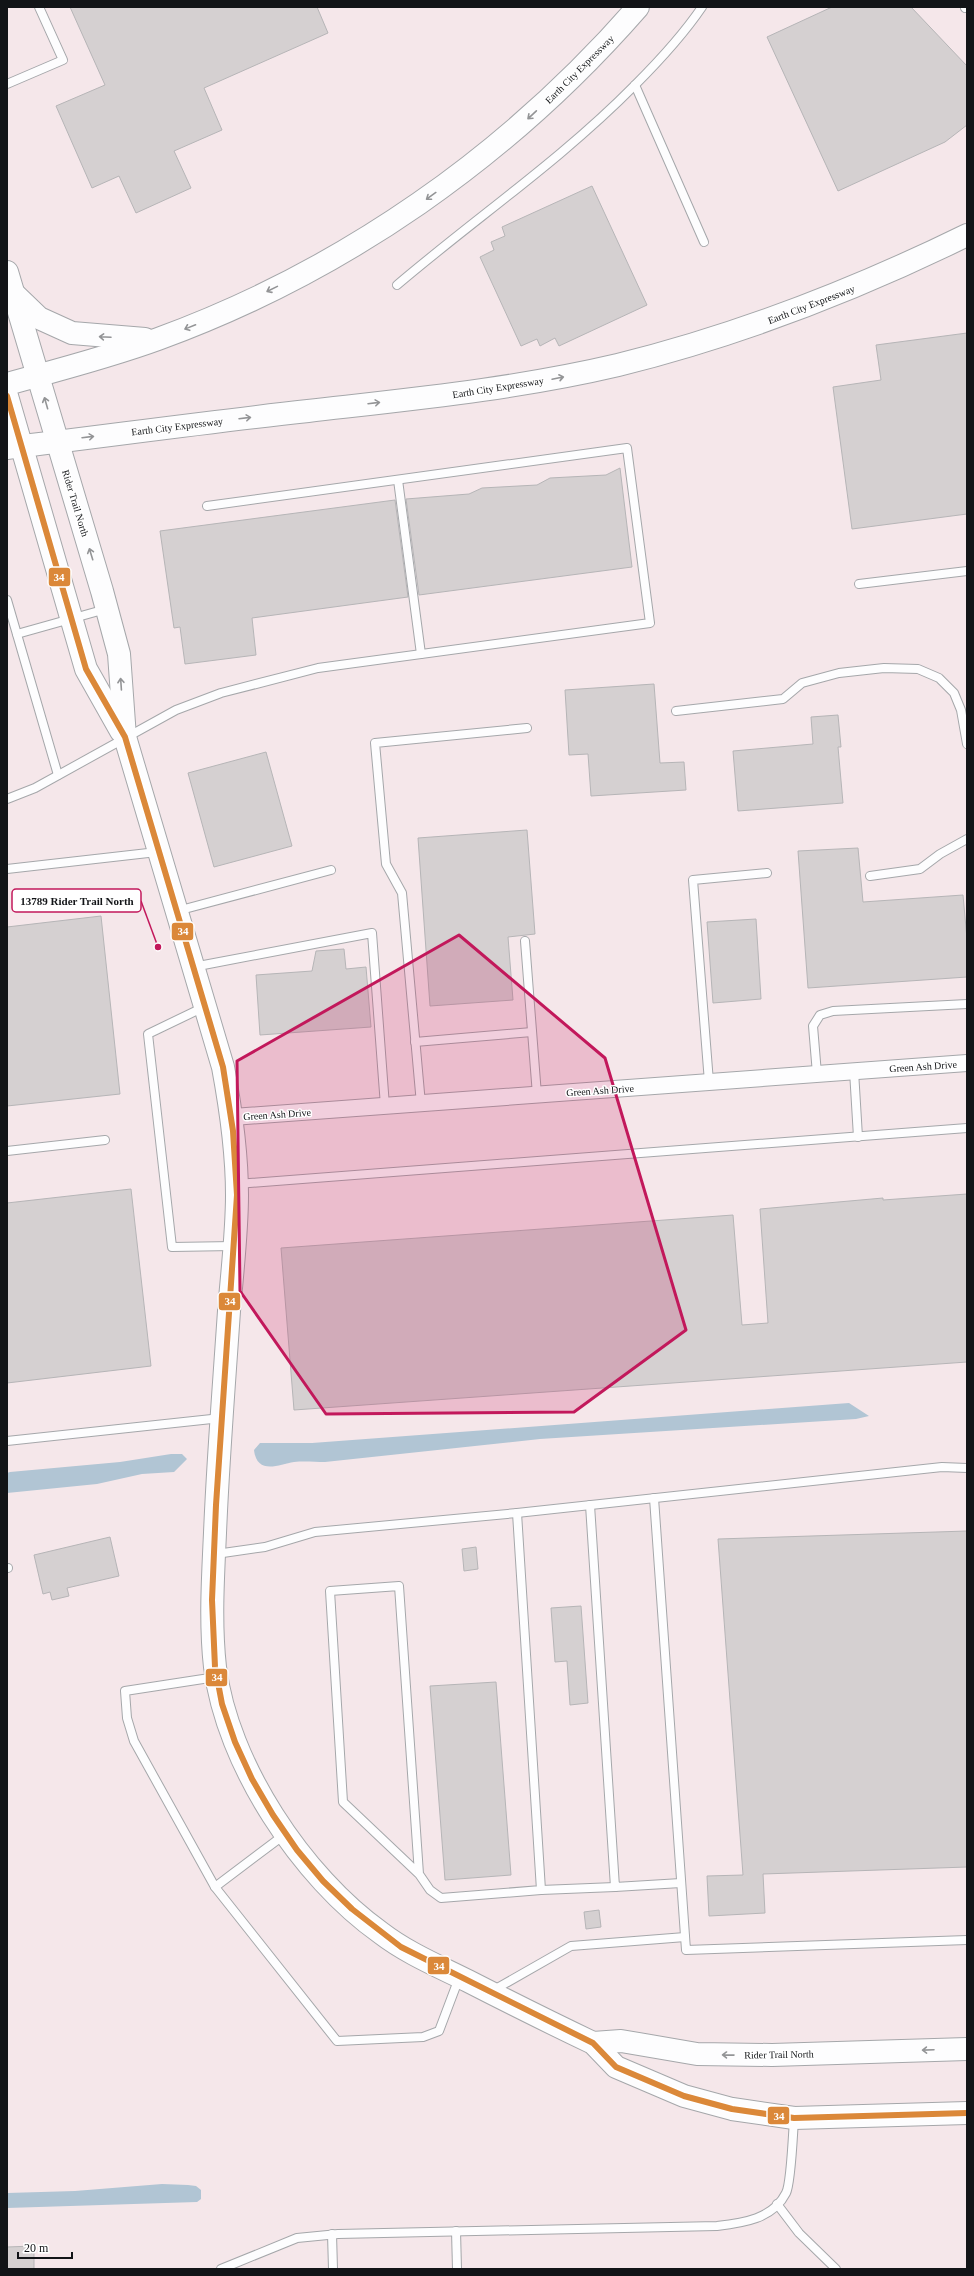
<svg xmlns="http://www.w3.org/2000/svg" width="974" height="2276" viewBox="0 0 974 2276" font-family="Georgia,serif">
<style>
.industrial{fill:#f5e7ea}
.water{fill:#b1c5d4}
.building{fill:#d5d0d1;stroke:#b6b5b7}
.lines{fill:none;stroke-linecap:round;stroke-linejoin:round}
.lane-casing{stroke:#a5a7aa;stroke-width:10}
.street-casing{stroke:#a5a7aa;stroke-width:18}
.secondary-casing{stroke:#a5a7aa;stroke-width:24}
.highway-casing{stroke:#a5a7aa;stroke-width:24}
.lane{stroke:#fdfdfe;stroke-width:8}
.street{stroke:#fdfdfe;stroke-width:16}
.secondary{stroke:#fdfdfe;stroke-width:22}
.highway{stroke:#fdfdfe;stroke-width:22}
.bus-1-casing{stroke:#fff;stroke-width:9}
.bus-1{stroke:#db8839;stroke-width:6}
.oneway{stroke:#939496}
.marked{fill:#c2185b;fill-opacity:0.2;stroke:#c2185b;stroke-width:3;stroke-linejoin:round}
.labels{text-anchor:middle;stroke-width:3;stroke-linejoin:round;paint-order:stroke}
.street-label{font-size:10px;fill:#121417;stroke:#fff}
.leader{fill:none;stroke:#c2185b;stroke-width:1.5}
.callout-dot{fill:#c2185b;stroke:#fff;stroke-width:1.5}
.callout{fill:#fff;stroke:#c2185b;stroke-width:1.5}
.callout-label{font-size:11px;text-anchor:middle;font-weight:bold;fill:#121417}
.line-badge{stroke:#fff;stroke-width:1.5}
.badge-label{font-size:11px;text-anchor:middle;font-weight:bold;fill:#fff}
</style>
<rect width="100%" height="100%" fill="#eff1f6"/>
<rect class="industrial" x="7" y="7" width="960" height="2262"/>
<g class="water">
<path d="M849 1403 869 1416 856 1419 540 1439 325 1462C315 1462 304 1461 294 1462 278 1465 257 1475 254 1450L260 1443H312Z"/>
<polygon points="171,1454 182,1454 187,1459 174,1472 142,1474 97,1484 7,1493 7,1473 10,1472 120,1462"/>
<polygon points="162,2184 188,2185 196,2186 201,2190 201,2199 197,2202 7,2208 7,2193 75,2191"/>
</g>
<g class="building">
<polygon points="70,7 317,7 328,33 204,88 222,130 174,151 191,188 136,213 119,176 92,188 56,106 105,85"/>
<polygon points="832,7 911,7 967,66 967,125 945,142 838,191 767,37"/>
<polygon points="592,186 647,305 559,346 555,338 540,346 537,339 521,346 480,257 494,250 491,242 505,236 502,227"/>
<polygon points="967,333 967,514 852,529 833,387 881,380 876,345"/>
<polygon points="620,468 632,567 419,595 406,499 469,494 482,488 537,485 550,478 606,475"/>
<polygon points="395,500 408,597 252,618 256,655 185,664 180,627 174,628 160,531"/>
<polygon points="654,684 660,763 684,762 686,790 591,796 588,754 569,755 565,690"/>
<polygon points="838,715 841,747 838,747 843,803 738,811 733,751 813,744 811,717"/>
<polygon points="266,752 292,846 214,867 188,773"/>
<polygon points="527,830 535,934 508,937 513,1000 430,1006 418,838"/>
<polygon points="858,848 863,902 963,895 967,939 967,977 808,988 798,851"/>
<polygon points="101,916 120,1094 7,1106 7,927"/>
<polygon points="756,919 761,999 713,1003 707,922"/>
<polygon points="344,949 346,969 366,967 371,1027 260,1035 256,975 312,971 316,951"/>
<polygon points="131,1189 151,1366 7,1383 7,1203"/>
<polygon points="967,1194 967,1362 294,1410 281,1248 733,1215 742,1325 768,1323 760,1209 883,1198 883,1200"/>
<polygon points="967,1531 967,1867 763,1874 765,1913 709,1916 707,1876 743,1875 718,1539"/>
<polygon points="110,1537 119,1576 67,1588 69,1596 52,1600 50,1592 43,1594 34,1555"/>
<polygon points="476,1547 478,1569 464,1571 462,1549"/>
<polygon points="581,1606 588,1703 570,1705 567,1661 555,1662 551,1608"/>
<polygon points="496,1682 511,1875 445,1880 430,1686"/>
<polygon points="599,1910 601,1927 586,1929 584,1912"/>
<polygon points="34,2246 34,2269 7,2269 7,2247"/>
</g>
<g class="lines">
<g class="lane-casing">
<g id="lane">
<polyline points="965,8 967,7"/>
<polyline points="7,84 63,60 39,7"/>
<polyline points="635,85 704,242"/>
<path d="M397 285C477 217 561 160 635 85 659 61 683 35 702 7"/>
<polyline points="398,480 421,654"/>
<polyline points="859,584 967,571"/>
<polyline points="7,600 58,775"/>
<polyline points="17,634 106,609"/>
<polyline points="676,711 783,699 802,683 839,673 884,668 918,669 939,678 954,693 961,710 967,744"/>
<polyline points="7,799 35,788 176,710 221,693 318,668 650,623 627,448 207,506"/>
<polyline points="7,869 157,852"/>
<polyline points="870,876 920,869 940,854 967,839"/>
<polyline points="177,911 331,870"/>
<polyline points="525,941 537,1095"/>
<polyline points="193,967 372,933 385,1106"/>
<polyline points="204,1007 148,1034 172,1247 233,1246"/>
<polyline points="415,1042 532,1032"/>
<polyline points="854,1071 858,1137"/>
<polyline points="817,1074 813,1026 820,1015 833,1011 967,1004"/>
<polyline points="709,1082 693,880 767,873"/>
<polyline points="421,1104 402,893 386,864 375,743 527,728"/>
<polyline points="7,1151 105,1140"/>
<polyline points="237,1184 967,1128"/>
<polyline points="7,1441 221,1418"/>
<polyline points="654,1498 686,1950 967,1940"/>
<polyline points="590,1505 615,1887 681,1883"/>
<polyline points="216,1554 265,1547 315,1532 517,1513 942,1467 967,1468"/>
<polyline points="7,1568 8,1568"/>
<polyline points="216,1677 125,1691 127,1718 134,1741 215,1887 337,2041 423,2037 439,2031 459,1978"/>
<polyline points="419,1874 343,1802 330,1591 399,1586 419,1874 430,1890 441,1898 541,1890 517,1513"/>
<polyline points="215,1887 284,1835"/>
<polyline points="541,1890 615,1887"/>
<polyline points="492,1991 571,1946 685,1937"/>
<polyline points="777,2204 799,2233 836,2269"/>
<polyline points="456,2231 457,2269"/>
<polyline points="332,2234 333,2269"/>
<path d="M221 2269 297 2238 338 2234 717 2226C743 2223 773 2219 786 2193 791 2184 793 2133 794 2119"/>
</g>
</g>
<g class="street-casing">
<polyline id="street" points="233,1117 967,1063"/>
</g>
<g class="secondary-casing">
<g id="secondary">
<path d="M7 272 102 591 119 654 125 737 223 1067C231 1110 237 1151 237 1195 237 1233 232 1273 229 1311 224 1385 218 1459 215 1533 213 1577 210 1622 215 1667 227 1764 302 1877 381 1933 407 1953 438 1966 468 1981 509 2002 551 2023 593 2043L616 2067 684 2096 732 2109 794 2118 967 2113"/>
<polyline points="7,396 86,669 121,731"/>
<polyline points="593,2043 621,2041 697,2054 772,2055 967,2049"/>
</g>
</g>
<g class="highway-casing">
<g id="highway">
<polyline points="14,294 39,318 72,333 145,339"/>
<path d="M7 384C58 370 109 357 158 339 344 271 508 156 638 7"/>
<path d="M7 448C107 436 208 422 308 411 412 399 516 389 618 365 739 335 855 290 967 235"/>
</g>
</g>
<use href="#lane" class="lane"/>
<use href="#street" class="street"/>
<use href="#secondary" class="secondary"/>
<use href="#highway" class="highway"/>
<g class="bus-1-casing">
<polyline id="bus-1" points="7,396 86,669 125,737 223,1067 233,1131 237,1195 216,1505 212,1600 215,1667 222,1704 235,1742 252,1779 273,1815 297,1850 323,1881 352,1909 401,1947 593,2043 616,2067 684,2096 732,2109 794,2118 967,2113"/>
</g>
<use href="#bus-1" class="bus-1"/>
</g>
<defs><path id="oneway-shaft" d="M-6 0H5M1.5-3L5.5 0L1.5 3" fill="none" stroke-width="1.6" stroke-linecap="round" stroke-linejoin="round"/></defs>
<g class="oneway">
<use href="#oneway-shaft" transform="translate(532 115) rotate(137)"/>
<use href="#oneway-shaft" transform="translate(431 196) rotate(144)"/>
<use href="#oneway-shaft" transform="translate(272 289) rotate(154)"/>
<use href="#oneway-shaft" transform="translate(190 327) rotate(158)"/>
<use href="#oneway-shaft" transform="translate(105 337) rotate(-177)"/>
<use href="#oneway-shaft" transform="translate(558 378) rotate(-12)"/>
<use href="#oneway-shaft" transform="translate(46 403) rotate(-106)"/>
<use href="#oneway-shaft" transform="translate(374 403) rotate(-7)"/>
<use href="#oneway-shaft" transform="translate(245 418) rotate(-7)"/>
<use href="#oneway-shaft" transform="translate(88 437) rotate(-7)"/>
<use href="#oneway-shaft" transform="translate(91 554) rotate(-107)"/>
<use href="#oneway-shaft" transform="translate(121 684) rotate(-94)"/>
<use href="#oneway-shaft" transform="translate(928 2050) rotate(178)"/>
<use href="#oneway-shaft" transform="translate(728 2055) rotate(-179)"/>
</g>
<path class="marked" d="M459 935 605 1058 686 1330 574 1412 326 1414 240 1291 237 1061Z"/>
<g class="labels">
<g class="street-label">
<text transform="translate(579 69) rotate(-45)" y="4">Earth City Expressway</text>
<text transform="translate(811 304) rotate(-21)" y="4">Earth City Expressway</text>
<text transform="translate(498 387) rotate(-9)" y="4">Earth City Expressway</text>
<text transform="translate(177 426) rotate(-7)" y="4">Earth City Expressway</text>
<text transform="translate(76 503) rotate(73)" y="4">Rider Trail North</text>
<text transform="translate(923 1066) rotate(-4)" y="4">Green Ash Drive</text>
<text transform="translate(600 1090) rotate(-4)" y="4">Green Ash Drive</text>
<text transform="translate(277 1114) rotate(-4)" y="4">Green Ash Drive</text>
<text transform="translate(779 2054) rotate(-1)" y="4">Rider Trail North</text>
</g>
</g>
<path class="leader" d="M158 947L141 901"/>
<circle class="callout-dot" cx="158" cy="947" r="4"/>
<rect class="callout" x="12" y="889" width="129" height="23" rx="4"/>
<g class="callout-label">
<text x="77" y="905">13789 Rider Trail North</text>
</g>
<g class="line-badge">
<rect x="48" y="567" width="23" height="20" rx="4" fill="#db8839"/>
<rect x="171" y="922" width="23" height="19" rx="4" fill="#db8839"/>
<rect x="218" y="1292" width="23" height="19" rx="4" fill="#db8839"/>
<rect x="205" y="1668" width="23" height="19" rx="4" fill="#db8839"/>
<rect x="427" y="1956" width="23" height="19" rx="4" fill="#db8839"/>
<rect x="767" y="2106" width="23" height="19" rx="4" fill="#db8839"/>
</g>
<g class="badge-label">
<text x="59" y="581">34</text>
<text x="183" y="935">34</text>
<text x="230" y="1305">34</text>
<text x="217" y="1681">34</text>
<text x="439" y="1970">34</text>
<text x="779" y="2120">34</text>
</g>
<rect width="974" height="2276" fill="none" stroke="#121417" stroke-width="16"/>
<path d="M18 2252v6h54v-6" fill="none" stroke="#121417" stroke-width="2"/>
<text x="24" y="2252" font-size="12" fill="#121417" stroke="#ffffff" stroke-width="3" paint-order="stroke">20 m</text>
</svg>
